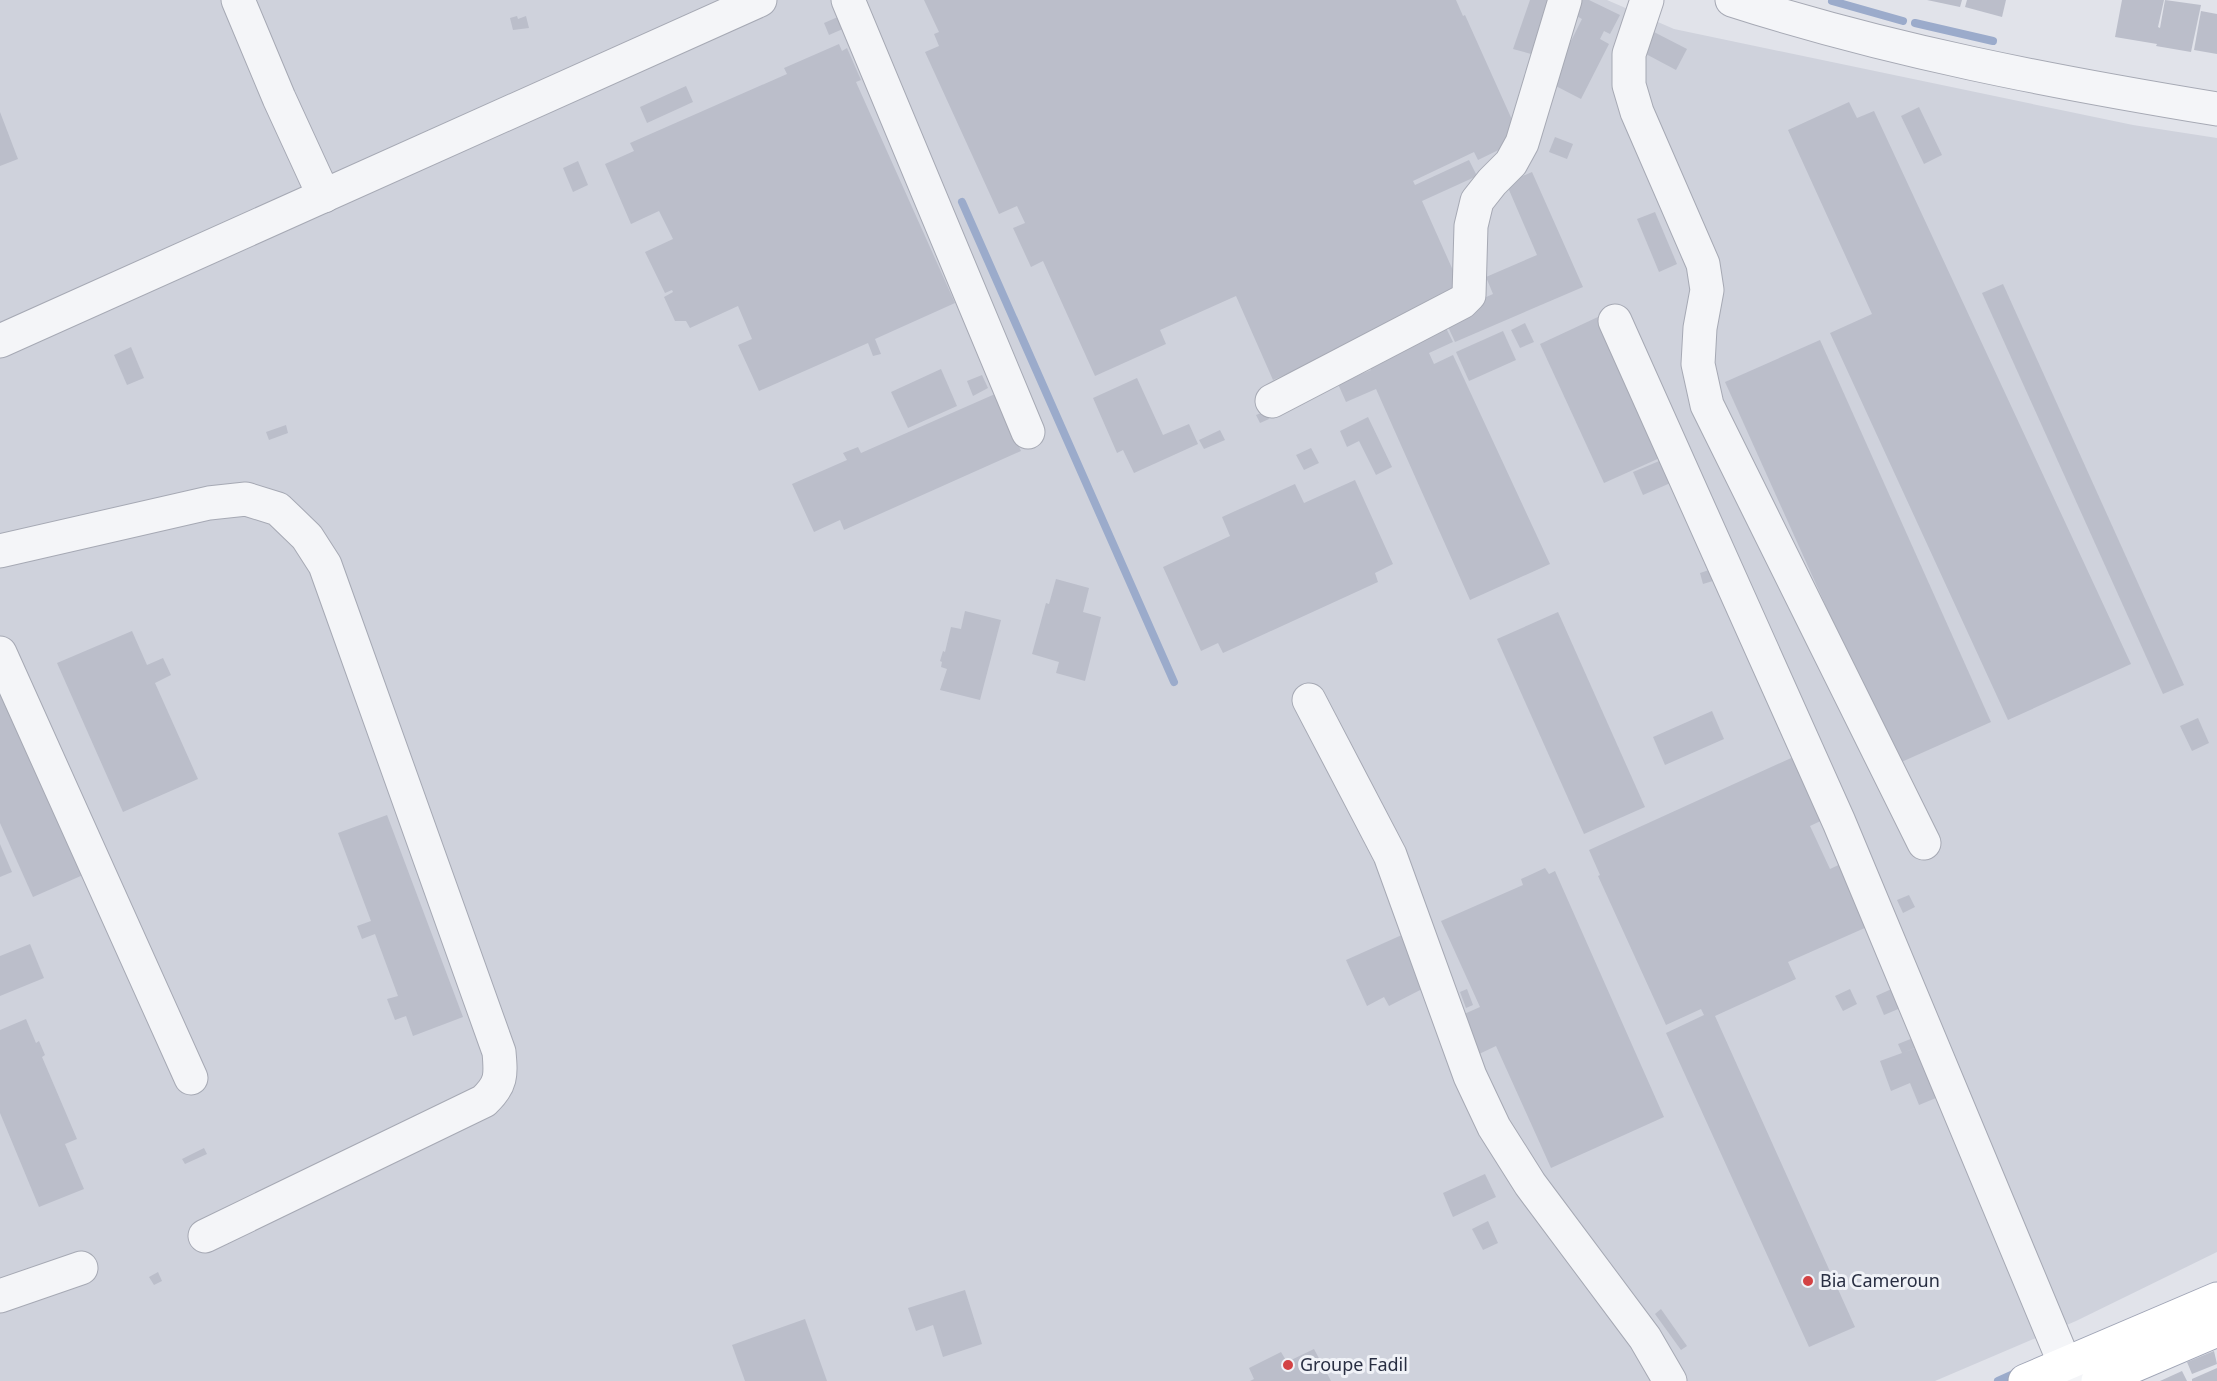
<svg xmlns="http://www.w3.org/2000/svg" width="2217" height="1381" viewBox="0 0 2217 1381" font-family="'Noto Sans',sans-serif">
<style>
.built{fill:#cfd2dc}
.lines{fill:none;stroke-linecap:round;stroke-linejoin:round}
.stream{stroke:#9babcb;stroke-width:8}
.building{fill:#bbbeca}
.minor-casing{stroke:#a6a9b4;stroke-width:35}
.major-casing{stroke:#a0a5b6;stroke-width:35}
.minor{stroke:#f4f5f8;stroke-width:33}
.major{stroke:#fff;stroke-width:33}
.poi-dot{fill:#d34244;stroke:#f0f2f7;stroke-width:2}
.labels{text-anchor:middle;stroke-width:6;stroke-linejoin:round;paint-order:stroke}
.poi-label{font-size:18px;fill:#282e42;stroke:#f0f2f7;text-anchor:start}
</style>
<rect width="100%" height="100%" fill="#e1e3ea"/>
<polygon class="built" points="0,0 1607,0 1674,29 2133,125 2217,138 2217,1252 2076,1321 1935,1381 0,1381"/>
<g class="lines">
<g class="stream">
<polyline points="1832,1 1903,21"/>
<polyline points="1915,23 1993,41"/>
<polyline points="962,202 1174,682"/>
<polyline points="1998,1381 2018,1372"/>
</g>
</g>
<g class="building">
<polygon points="924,0 1456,0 1463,16 1465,15 1518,133 1515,142 1478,160 1474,152 1413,181 1415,185 1469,160 1477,176 1422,201 1464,295 1273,380 1236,296 1160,330 1166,344 1095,376 1043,261 1031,267 1013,228 1025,223 1017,206 999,214 925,52 939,46 934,34 939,32"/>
<polygon points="1530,0 1549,0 1531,54 1513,49"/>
<polygon points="1580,0 1589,0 1620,15 1610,34 1604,31 1600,39 1609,44 1581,99 1550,83 1582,19 1573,14"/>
<polygon points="1927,0 1962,0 1960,7"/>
<polygon points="1967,0 2006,0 2002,17 1965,7"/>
<polygon points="2122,0 2164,0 2158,27 2160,28 2165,0 2201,5 2191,52 2156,46 2157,44 2115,37"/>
<polygon points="2201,11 2217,14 2217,54 2194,50"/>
<polygon points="847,13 852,25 829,35 824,23"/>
<polygon points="517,16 518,19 526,16 529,28 513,30 510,18"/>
<polygon points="1654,32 1687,49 1676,70 1644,53"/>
<polygon points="839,44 842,51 847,48 861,80 856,82 955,303 875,339 881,354 873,356 868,343 759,391 738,345 752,339 738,306 690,328 686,321 675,321 664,297 673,292 672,290 665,293 645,252 673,239 659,211 631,224 605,164 634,151 630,143 787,74 784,68"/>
<polygon points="686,86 693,102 647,123 640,107"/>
<polygon points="1849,102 1857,118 1874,111 2131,664 2008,720 1830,333 1872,314 1788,130"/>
<polygon points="1919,107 1942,155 1924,164 1901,116"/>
<polygon points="0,112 18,159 0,166"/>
<polygon points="1555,137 1573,144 1567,159 1549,152"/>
<polygon points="578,161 588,185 573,192 563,168"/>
<polygon points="1532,172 1583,287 1455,342 1443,316 1493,294 1486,277 1537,255 1506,183"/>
<polygon points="1655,212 1677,264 1659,272 1637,219"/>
<polygon points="2003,284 2184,685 2163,694 1982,293"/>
<polygon points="1600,316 1662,457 1604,483 1540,344"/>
<polygon points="1525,323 1534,342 1520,348 1511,330"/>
<polygon points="1445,326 1453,342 1429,353 1434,364 1453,355 1550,564 1470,600 1376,389 1346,402 1338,384 1371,370 1366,361"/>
<polygon points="1503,331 1516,360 1469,381 1456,352"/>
<polygon points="1820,340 1991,722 1897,764 1725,382"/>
<polygon points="131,347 144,378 127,385 114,355"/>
<polygon points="941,369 957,406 908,428 891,392"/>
<polygon points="982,375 988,388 973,396 967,381"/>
<polygon points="1137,378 1163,435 1189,424 1198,444 1134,473 1123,450 1117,453 1093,398"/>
<polygon points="995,394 1021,451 844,530 840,520 814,532 792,484 847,460 843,453 858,447 861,453"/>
<polygon points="1266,411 1269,419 1260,423 1256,415"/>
<polygon points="1368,417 1392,467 1376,475 1359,441 1347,447 1340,431"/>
<polygon points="286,425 288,433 269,440 266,432"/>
<polygon points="1220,430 1225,440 1204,449 1199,440"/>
<polygon points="1311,448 1319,463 1304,470 1296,455"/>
<polygon points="1664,459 1675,481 1643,495 1633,472"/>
<polygon points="1355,480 1393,564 1375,573 1378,582 1223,653 1218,643 1201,651 1163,567 1230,536 1222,517 1295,484 1304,503"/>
<polygon points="1712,569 1716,580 1703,584 1700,573"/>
<polygon points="1056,579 1089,588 1083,612 1101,617 1085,681 1056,673 1059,662 1032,654 1046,603 1049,604"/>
<polygon points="965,611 1001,620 980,700 940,690 947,669 941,667 942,662 940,661 943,651 945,652 951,627 961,629"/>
<polygon points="1558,612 1645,807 1584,834 1497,639"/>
<polygon points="132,631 147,665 163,658 171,675 155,683 198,779 123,812 57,663"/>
<polygon points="0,689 83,875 33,897 0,823"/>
<polygon points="1712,711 1724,739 1665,765 1653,737"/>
<polygon points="2198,718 2209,743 2192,751 2180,726"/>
<polygon points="1800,754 1829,817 1810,826 1830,869 1847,861 1876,923 1788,962 1796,979 1715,1016 1855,1327 1809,1347 1666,1033 1704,1015 1701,1009 1666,1025 1598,876 1600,875 1589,850"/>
<polygon points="387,815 463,1017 413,1036 406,1016 395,1020 387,999 398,996 375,934 362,939 357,926 371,921 338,833"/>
<polygon points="0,844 12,872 0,877"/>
<polygon points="1545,868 1549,874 1555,871 1664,1117 1551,1168 1496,1046 1479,1054 1462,1015 1480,1007 1441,921 1523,885 1521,879"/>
<polygon points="1909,895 1915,907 1903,913 1897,900"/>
<polygon points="1404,934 1426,987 1389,1006 1384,997 1367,1006 1346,960"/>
<polygon points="30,944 44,978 0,996 0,956"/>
<polygon points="1896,987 1903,1007 1884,1015 1876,996"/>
<polygon points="1467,989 1473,1005 1466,1008 1460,992"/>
<polygon points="1850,989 1857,1004 1843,1011 1835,996"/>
<polygon points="26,1019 36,1043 39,1041 45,1055 42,1057 77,1139 65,1144 84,1189 39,1207 0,1113 0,1030"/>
<polygon points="1913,1038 1917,1047 1905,1052 1918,1047 1936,1098 1919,1105 1910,1083 1891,1091 1880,1061 1902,1053 1898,1044"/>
<polygon points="204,1148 207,1154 185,1164 182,1159"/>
<polygon points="1485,1174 1496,1197 1453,1217 1443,1193"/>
<polygon points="1488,1221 1498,1243 1483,1250 1472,1229"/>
<polygon points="158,1272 162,1281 154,1285 149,1277"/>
<polygon points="965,1290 982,1344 943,1357 933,1325 916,1331 908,1308"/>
<polygon points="1661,1309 1687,1346 1681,1350 1655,1314"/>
<polygon points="805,1319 827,1381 745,1381 732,1345"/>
<polygon points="1314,1349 1331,1381 1250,1381 1254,1379 1249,1368 1281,1352 1287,1362"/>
<polygon points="2214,1351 2217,1364 2192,1374 2187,1362"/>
<polygon points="2217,1368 2217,1381 2192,1381 2192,1379"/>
<polygon points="2182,1371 2187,1381 2160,1381"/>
</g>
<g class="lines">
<g class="minor-casing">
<g id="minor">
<polyline points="238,0 279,98 324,196"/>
<polyline points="848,0 1028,432"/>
<polyline points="1647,0 1629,54 1629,85 1637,112 1703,264 1707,290 1700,328 1698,364 1707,405 1924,843"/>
<path d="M1732 0C1890 51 2053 82 2217 109"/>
<polyline points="1615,321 1839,822 2072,1381"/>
<polyline points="0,341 760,0"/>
<polyline points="1272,401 1462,302 1469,295 1471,226 1477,201 1492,182 1511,163 1522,143 1565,0"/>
<path d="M0 551 209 503 246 499 278 509 307 537 325 565 499 1052C501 1075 502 1084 484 1101L205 1236"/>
<polyline points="0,653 191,1078"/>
<polyline points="1309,700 1390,855 1470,1076 1494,1127 1530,1184 1645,1338 1670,1381"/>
<polyline points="0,1296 81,1268"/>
</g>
</g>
<g class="major-casing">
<g id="major">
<polyline points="2025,1381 2217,1299"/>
<polyline points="2098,1381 2217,1330"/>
</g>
</g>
<use href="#minor" class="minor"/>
<use href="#major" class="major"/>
</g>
<g class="poi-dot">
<circle cx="1808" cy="1281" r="6"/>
<circle cx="1288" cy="1365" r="6"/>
</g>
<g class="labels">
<g class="poi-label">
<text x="1820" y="1287">Bia Cameroun</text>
<text x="1300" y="1371">Groupe Fadil</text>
</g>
</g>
</svg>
